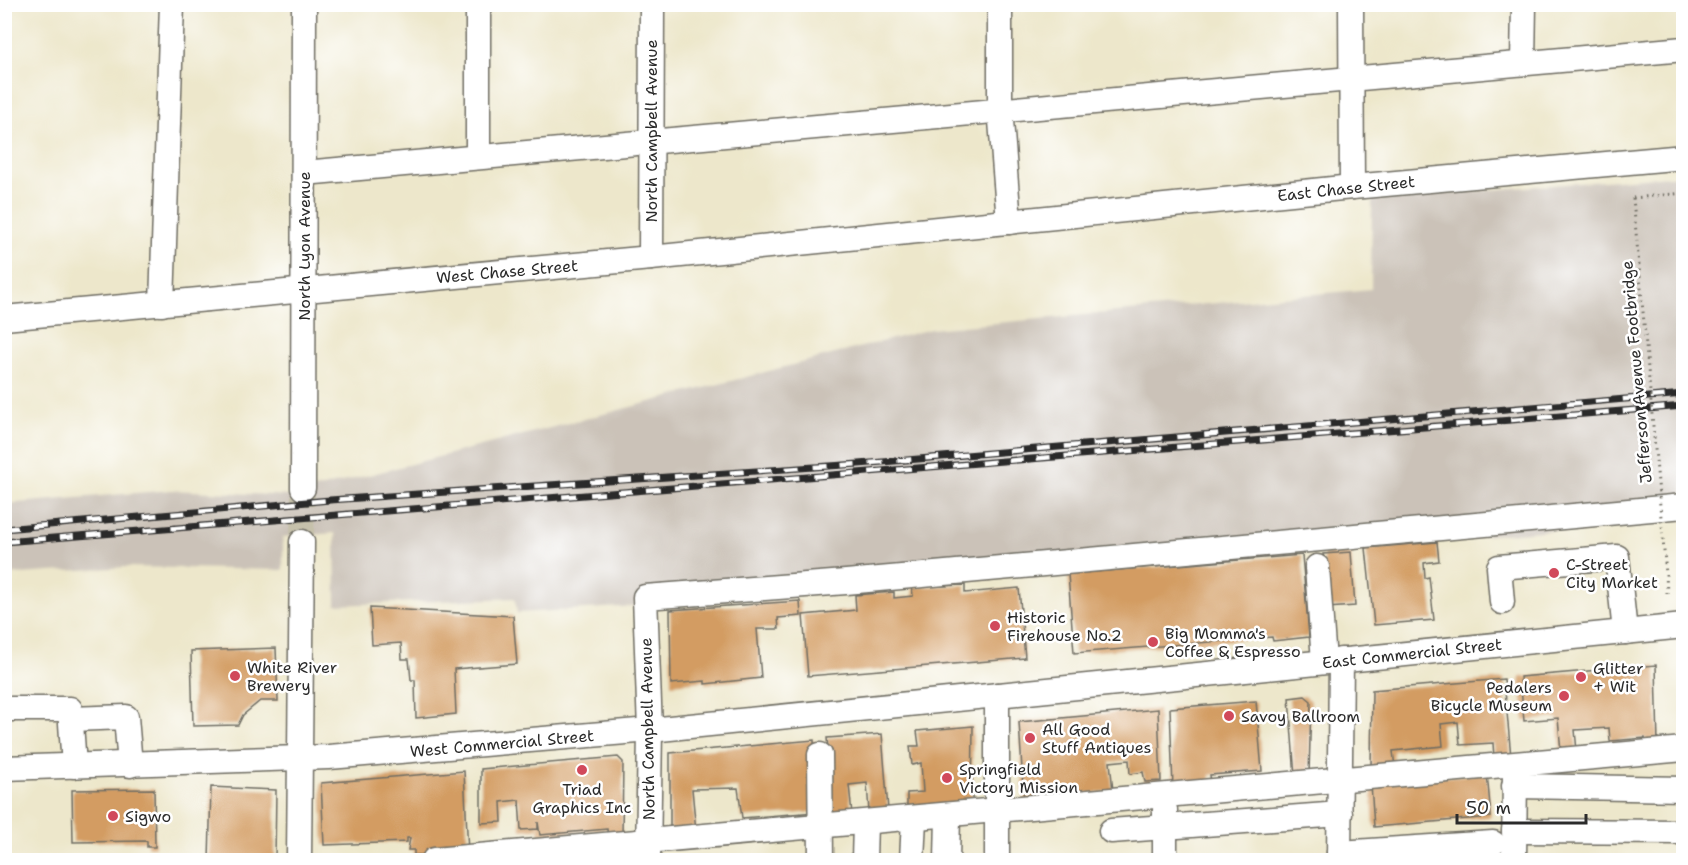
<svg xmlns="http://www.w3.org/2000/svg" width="1688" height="865" viewBox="0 0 1688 865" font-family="'Shantell Sans',sans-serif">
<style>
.industrial{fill:#cbc2b8}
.building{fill:#d39c62}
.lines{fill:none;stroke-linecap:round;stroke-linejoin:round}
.minor-tunnel{stroke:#c6c1ab;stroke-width:24;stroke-dasharray:24 12;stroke-linecap:butt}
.minor-casing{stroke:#6f6d63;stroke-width:27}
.path{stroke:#6f6d63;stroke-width:3;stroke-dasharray:1.5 4.5;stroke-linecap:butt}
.minor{stroke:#fff;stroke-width:24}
.rail-casing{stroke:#2b2b2b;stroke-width:7}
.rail{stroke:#fff;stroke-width:4.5;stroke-dasharray:14;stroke-linecap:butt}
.path-bridge{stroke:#6f6d63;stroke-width:3;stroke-dasharray:1.5 4.5;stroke-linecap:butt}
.poi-dot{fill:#d1495b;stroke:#fff;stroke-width:2}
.labels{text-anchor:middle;stroke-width:5;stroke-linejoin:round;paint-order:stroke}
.street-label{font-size:16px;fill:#2b2b2b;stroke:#fff}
.poi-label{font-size:16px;fill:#2b2b2b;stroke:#fff;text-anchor:start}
</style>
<rect width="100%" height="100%" fill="#fff"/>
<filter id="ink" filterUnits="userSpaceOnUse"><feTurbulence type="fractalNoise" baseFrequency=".0167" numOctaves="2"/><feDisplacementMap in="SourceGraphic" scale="12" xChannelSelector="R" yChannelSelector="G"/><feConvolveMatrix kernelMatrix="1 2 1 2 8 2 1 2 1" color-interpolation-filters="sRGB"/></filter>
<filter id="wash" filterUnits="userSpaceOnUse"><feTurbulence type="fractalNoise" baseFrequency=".008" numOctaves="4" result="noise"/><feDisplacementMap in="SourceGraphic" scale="24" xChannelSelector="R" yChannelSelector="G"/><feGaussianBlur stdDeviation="1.35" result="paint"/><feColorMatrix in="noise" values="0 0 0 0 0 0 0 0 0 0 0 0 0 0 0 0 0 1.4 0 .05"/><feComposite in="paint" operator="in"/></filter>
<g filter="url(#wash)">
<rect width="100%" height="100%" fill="#ede7cb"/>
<polygon class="industrial" points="1683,175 1683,519 672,604 517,613 515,598 336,605 335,533 283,537 283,570 126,567 5,575 5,504 172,490 288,496 931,329 1371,289 1372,199"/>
<g id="blocks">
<g class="building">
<polygon points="1437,542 1439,561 1424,563 1425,578 1429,577 1434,620 1374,625 1366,548"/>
<polygon points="1351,552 1355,606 1327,608 1323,554"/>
<polygon points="1302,555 1309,637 1273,641 1272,637 1074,653 1068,574"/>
<polygon points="965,585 965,593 1019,588 1025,658 808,676 803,615 856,610 855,595 894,592 894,598 913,596 912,587"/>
<polygon points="800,601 801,616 778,618 779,629 757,629 761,678 705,684 705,681 671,684 670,610"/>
<polygon points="370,608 513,616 517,664 454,669 456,714 416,718 415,680 411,680 409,659 402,659 401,643 372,645"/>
<polygon points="276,648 278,701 260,701 243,715 238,725 193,726 191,651"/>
<polygon points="1656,665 1658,745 1646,746 1645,738 1610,741 1609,728 1575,730 1577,751 1561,752 1558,718 1524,721 1520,677"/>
<polygon points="1504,679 1511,757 1494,758 1493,743 1460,745 1458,722 1441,724 1443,746 1393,751 1395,767 1371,768 1372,690"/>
<polygon points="1305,696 1311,701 1309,775 1295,777 1289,698"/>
<polygon points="1256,701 1262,771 1210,775 1211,784 1173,788 1170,708"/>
<polygon points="1158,709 1161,781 1145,782 1143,772 1130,774 1129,760 1110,762 1113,791 1024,801 1019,722"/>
<polygon points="973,726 972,805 907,810 907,793 923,792 921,763 912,765 910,746 919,746 917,731"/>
<polygon points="882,734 888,810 869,812 867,783 849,785 852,814 827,817 831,785 827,738"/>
<polygon points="814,740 815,812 742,818 738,788 692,789 696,831 670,832 670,753"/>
<polygon points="618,757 623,762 622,836 608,838 607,829 540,835 538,822 538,829 521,830 519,800 501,802 502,822 481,823 481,769"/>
<polygon points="464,771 468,853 414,855 414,850 408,850 410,838 407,838 407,842 324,845 321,783"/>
<polygon points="1487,773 1491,817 1374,827 1371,784"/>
<polygon points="211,787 276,790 275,860 209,860"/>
<polygon points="154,789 155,847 147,847 147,841 73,842 72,790"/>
<polygon points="622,853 622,860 542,860"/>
</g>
</g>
</g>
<g filter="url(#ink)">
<use href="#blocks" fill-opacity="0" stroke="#6f6d63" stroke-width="1.5"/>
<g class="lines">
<polyline class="minor-tunnel" points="302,542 303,488"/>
<g class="minor-casing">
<g id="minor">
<polyline points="478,4 478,156"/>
<polyline points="1000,4 1000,108 1009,222"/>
<polyline points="1351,4 1352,187"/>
<polyline points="1523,63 1524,4"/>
<polyline points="304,173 1684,49"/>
<polyline points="651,258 652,4"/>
<polyline points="162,304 172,4"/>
<polyline points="4,318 651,258 1352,187 1684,157"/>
<polyline points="303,488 304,4"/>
<polyline points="1317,567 1324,661"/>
<polyline points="1502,602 1499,567 1617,557 1625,632"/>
<polyline points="997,695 997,860"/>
<polyline points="4,709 70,709 74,766"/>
<polyline points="71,719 126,717 130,765"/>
<polyline points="820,755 821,860"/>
<polyline points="4,768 329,757 650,730 1684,626"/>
<polyline points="1514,786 1684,789"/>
<polyline points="1111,831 1340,814"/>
<polyline points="1514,831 1684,832"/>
<polyline points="1339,853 1493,843"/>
<polyline points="299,860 302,542"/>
<polyline points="434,860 1684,749"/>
<polyline points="648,860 650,730 645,597 846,582 1684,506"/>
<polyline points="864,860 865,823"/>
<polyline points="912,860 914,819"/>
<polyline points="947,860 948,816"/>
<polyline points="1165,860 1165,810"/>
<polyline points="1339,860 1341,660"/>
<polyline points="1514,860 1515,772"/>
</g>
</g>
<g class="path">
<polyline points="1633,198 1684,193"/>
<polyline points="1666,574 1667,593"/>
</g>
<use href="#minor" class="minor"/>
<g class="rail-casing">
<g id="rail">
<polyline points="4,529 330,500 859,464 1684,394"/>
<polyline points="4,542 1684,406"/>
</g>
</g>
<use href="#rail" class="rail"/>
<polyline class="path-bridge" points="1633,198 1666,574"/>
</g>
</g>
<g class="poi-dot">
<circle cx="1554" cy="573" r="6"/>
<circle cx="995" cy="626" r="6"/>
<circle cx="1153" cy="642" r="6"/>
<circle cx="235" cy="676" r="6"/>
<circle cx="1581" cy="677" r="6"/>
<circle cx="1564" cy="696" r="6"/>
<circle cx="1229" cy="716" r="6"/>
<circle cx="1030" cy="738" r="6"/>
<circle cx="582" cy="770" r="6"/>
<circle cx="947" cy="778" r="6"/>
<circle cx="113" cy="816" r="6"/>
</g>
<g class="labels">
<g class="street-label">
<text transform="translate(651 131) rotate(-90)" y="6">North Campbell Avenue</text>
<text transform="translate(1346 188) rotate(-6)" y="6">East Chase Street</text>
<text transform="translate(304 246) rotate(-90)" y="6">North Lyon Avenue</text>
<text transform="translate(507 271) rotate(-5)" y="6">West Chase Street</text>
<text transform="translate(1636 372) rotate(-95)" y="6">Jefferson Avenue Footbridge</text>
<text transform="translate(1412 653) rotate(-6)" y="6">East Commercial Street</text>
<text transform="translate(647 729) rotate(-91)" y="6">North Campbell Avenue</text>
<text transform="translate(502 743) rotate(-5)" y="6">West Commercial Street</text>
</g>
<g class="poi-label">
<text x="1566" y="570">C-Street<tspan x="1566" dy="18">City Market</tspan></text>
<text x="1007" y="623">Historic<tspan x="1007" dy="18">Firehouse No.2</tspan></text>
<text x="1165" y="639">Big Momma's<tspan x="1165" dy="18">Coffee &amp; Espresso</tspan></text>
<text x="247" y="673">White River<tspan x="247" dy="18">Brewery</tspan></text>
<text x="1593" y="674">Glitter<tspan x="1593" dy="18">+ Wit</tspan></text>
<text x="1552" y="693" text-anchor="end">Pedalers<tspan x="1552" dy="18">Bicycle Museum</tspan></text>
<text x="1241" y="722">Savoy Ballroom</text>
<text x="1042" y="735">All Good<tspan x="1042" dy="18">Stuff Antiques</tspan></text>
<text x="959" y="775">Springfield<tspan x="959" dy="18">Victory Mission</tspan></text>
<text x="582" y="795" text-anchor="middle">Triad<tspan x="582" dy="18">Graphics Inc</tspan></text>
<text x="125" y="822">Sigwo</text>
</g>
</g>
<rect width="1688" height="865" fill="none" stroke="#fff" stroke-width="24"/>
<path d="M1457 814v9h129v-9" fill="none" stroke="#2b2b2b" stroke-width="3"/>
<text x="1466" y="814" font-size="18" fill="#2b2b2b" stroke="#ffffff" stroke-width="4.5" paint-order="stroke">50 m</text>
</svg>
